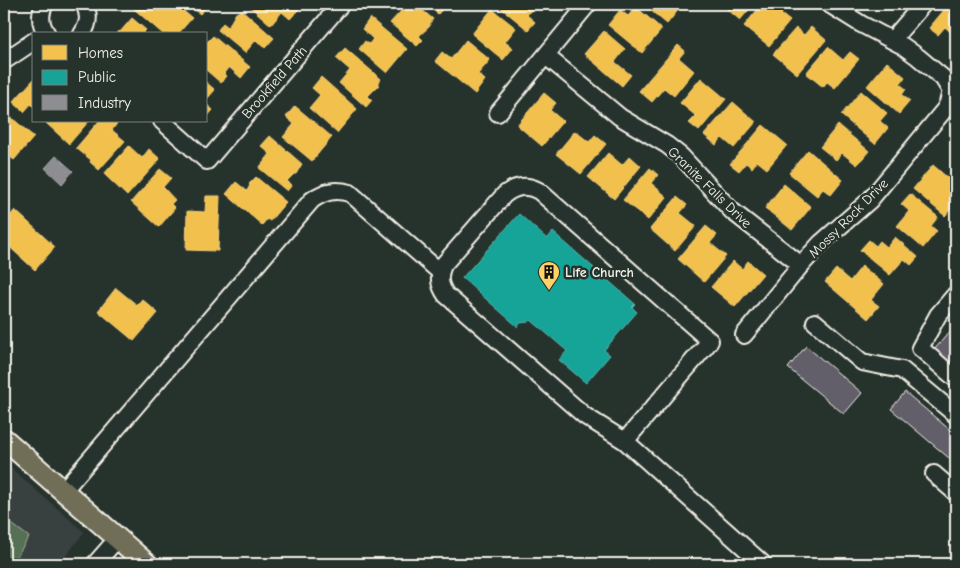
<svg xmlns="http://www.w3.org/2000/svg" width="960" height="568" viewBox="0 0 960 568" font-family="'Comic Neue',sans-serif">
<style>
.built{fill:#39403f}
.green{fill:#576f54;stroke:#a6b09e}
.homes{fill:#f2c14e;stroke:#f3cf7c}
.public{fill:#17a398;stroke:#59bab0}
.industry{fill:#8d8d92;stroke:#acabac}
.building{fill:#645f6a;stroke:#f4f1e8}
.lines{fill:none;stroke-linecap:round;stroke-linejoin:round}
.minor-casing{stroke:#f4f1e8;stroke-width:20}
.major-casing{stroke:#f4f1e8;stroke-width:24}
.minor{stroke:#26332d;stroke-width:16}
.major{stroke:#716e59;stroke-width:20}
.labels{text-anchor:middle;stroke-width:5;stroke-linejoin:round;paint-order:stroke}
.street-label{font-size:14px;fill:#f4f1e8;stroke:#26332d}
.poi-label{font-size:14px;font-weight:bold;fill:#f4f1e8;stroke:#26332d;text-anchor:start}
</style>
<rect width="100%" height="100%" fill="#26332d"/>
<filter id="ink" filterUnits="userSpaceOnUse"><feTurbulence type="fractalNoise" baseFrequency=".02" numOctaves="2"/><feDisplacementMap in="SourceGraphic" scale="10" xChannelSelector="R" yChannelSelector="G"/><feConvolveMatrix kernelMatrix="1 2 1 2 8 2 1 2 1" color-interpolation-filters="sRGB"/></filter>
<g filter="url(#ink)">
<polygon class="built" points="4,462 84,532 60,564 4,564"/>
<polygon class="green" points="4,518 29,537 13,562 16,564 4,564"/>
<g class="homes">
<polygon points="139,4 149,4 153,7 155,4 175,4 192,18 178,34 163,34 134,9"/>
<polygon points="187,4 209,4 200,14"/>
<polygon points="247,4 294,4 300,8 290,19 282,12 271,25"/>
<polygon points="395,4 415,4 433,19 430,23 430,26 419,36 423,40 417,46 390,23 402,10"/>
<polygon points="426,4 447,4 438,14"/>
<polygon points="504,4 536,4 527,15 535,22 528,30 501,8"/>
<polygon points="643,4 683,4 667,24"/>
<polygon points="721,4 754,4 740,20"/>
<polygon points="762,4 785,4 787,6 781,14 790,21 769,46 744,26"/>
<polygon points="949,4 956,4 956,37 945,27 938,35 929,28"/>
<polygon points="636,7 662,29 642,53 608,25 620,10 628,16"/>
<polygon points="492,9 516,28 505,42 513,48 503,60 472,34"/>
<polygon points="242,10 274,38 265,48 256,40 245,53 218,30 223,23 228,27 236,13"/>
<polygon points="132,18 146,30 142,34 117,34 119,31 120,32"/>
<polygon points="370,18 407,49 387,73 359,49 365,41 369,44 373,39 362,29"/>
<polygon points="811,27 826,40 797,74 773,54 796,28 804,35"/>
<polygon points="604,31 625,49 615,62 631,75 622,86 584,54"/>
<polygon points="213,36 250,67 241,78 229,67 224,73 227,76 221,83 206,70 206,43"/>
<polygon points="466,40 490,60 478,74 485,80 475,94 435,61 442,52 451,59"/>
<polygon points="678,45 685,51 679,58 694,71 674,96 664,88 652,102 639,91"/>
<polygon points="828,47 843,60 850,52 859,59 835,88 827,82 823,87 806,73"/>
<polygon points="345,48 381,79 379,82 379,85 368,96 372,100 366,107 339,83 350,70 336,58"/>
<polygon points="887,62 905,77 900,84 906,89 902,95 910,101 899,114 867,86"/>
<polygon points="321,77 357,109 337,133 309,108 320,95 312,88"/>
<polygon points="701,78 726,99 699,131 689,123 696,116 680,103"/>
<polygon points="34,79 34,107 31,104 24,112 13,102"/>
<polygon points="206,82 215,90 206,100"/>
<polygon points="861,91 887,113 880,121 888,128 875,144 841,115"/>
<polygon points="544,93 556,103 550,110 563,121 542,146 517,125"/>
<polygon points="733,102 756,122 734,148 722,138 716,145 704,135"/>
<polygon points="206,104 213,110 206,118"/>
<polygon points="295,106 332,137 312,161 283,137 294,124 286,117"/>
<polygon points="4,111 34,137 14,160 4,152"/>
<polygon points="47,121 89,121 69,144 46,123"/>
<polygon points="99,121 119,121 112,130 125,141 99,170 90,162 91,160 76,148"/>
<polygon points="763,125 787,145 767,169 757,161 752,168 746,163 739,171 730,164"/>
<polygon points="838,125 869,151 857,165 842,153 836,160 820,147"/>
<polygon points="575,131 589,142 595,135 606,144 581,174 556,154"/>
<polygon points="270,136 302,164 296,174 294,174 287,181 292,185 287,191 259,168 270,154 261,146"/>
<polygon points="129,146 142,158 149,149 160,159 127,196 104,174"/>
<polygon points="808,150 843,180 831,195 823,189 817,196 789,173"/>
<polygon points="608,153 622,165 630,156 641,166 614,199 588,177"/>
<polygon points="933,165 956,185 956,203 945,216 913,189"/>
<polygon points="650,168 658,175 651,183 667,197 648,220 623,200"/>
<polygon points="160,169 171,178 163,187 175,200 171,204 175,208 159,227 131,202"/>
<polygon points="256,177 286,202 270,221 267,219 262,225 226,194 236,182 247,191 250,185 249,184"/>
<polygon points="784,184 811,207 792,230 765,208"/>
<polygon points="910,194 938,217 931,226 937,231 923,248 897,226 909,211 901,204"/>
<polygon points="206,196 220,196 218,251 186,250 187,211 205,212"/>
<polygon points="677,197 687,205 680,213 696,226 675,251 650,229"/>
<polygon points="15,210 55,247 35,270 4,242 4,223"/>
<polygon points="706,226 717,235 710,243 726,256 704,282 678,259"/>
<polygon points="895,237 918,257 911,265 904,259 890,275 860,250 869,240 876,246 880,241 887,247"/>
<polygon points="733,261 742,269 748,261 763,274 735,307 711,287"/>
<polygon points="862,266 884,284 871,300 879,306 868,319 825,282 836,269 850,281"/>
<polygon points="116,288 137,305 142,299 158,313 134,341 98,311"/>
</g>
<polygon class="public" points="519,214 547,239 553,232 635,304 632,307 637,312 604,350 610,355 586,383 559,360 567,351 531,320 528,322 520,323 518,327 462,278"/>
<polygon class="industry" points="56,156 73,171 62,184 45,168"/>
<g class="building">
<polygon points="956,324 956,369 934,350"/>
<polygon points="806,346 862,393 844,414 788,368"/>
<polygon points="905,392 956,435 956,464 891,409"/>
</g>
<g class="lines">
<g class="minor-casing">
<g id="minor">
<path d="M45 4C39 14 40 24 47 34"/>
<path d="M82 34C89 24 90 15 84 4"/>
<polyline points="892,40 923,4"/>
<polyline points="546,56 620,117 667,145 681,156 732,211 801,265"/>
<polyline points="4,61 34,41"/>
<polyline points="498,113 588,4"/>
<polyline points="162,121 207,161 341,4"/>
<polyline points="956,294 938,315 920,348 956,379"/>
<polyline points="815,322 862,362 902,370 956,415"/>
<polyline points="744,335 801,265 821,243 870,200 945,109 948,103 951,91 943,78 918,57 903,46 861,24 829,4"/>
<path d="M625 441 585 416 446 295C439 285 438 277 443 265L504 195C515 186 526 184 539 191L710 341 625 441 763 564"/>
<polyline points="934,474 956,493"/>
<path d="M63 491 312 200C325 191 335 189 350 193L440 272"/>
<polyline points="95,564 117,539"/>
</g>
</g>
<g class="major-casing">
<polyline id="major" points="4,439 147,564"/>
</g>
<use href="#minor" class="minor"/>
<use href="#major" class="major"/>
</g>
</g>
<defs>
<g id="building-pin" transform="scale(1.125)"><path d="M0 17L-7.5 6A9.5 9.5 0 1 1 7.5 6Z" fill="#ffd166" stroke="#26332d"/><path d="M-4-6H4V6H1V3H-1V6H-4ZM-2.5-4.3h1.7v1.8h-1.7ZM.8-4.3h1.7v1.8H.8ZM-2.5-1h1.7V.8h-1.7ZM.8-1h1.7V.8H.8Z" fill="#111"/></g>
</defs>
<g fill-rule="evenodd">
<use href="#building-pin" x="549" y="272"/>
</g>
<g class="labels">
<g class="street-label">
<text transform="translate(274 82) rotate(-49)" y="5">Brookfield Path</text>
<text transform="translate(710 187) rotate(44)" y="5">Granite Falls Drive</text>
<text transform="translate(848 218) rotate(-45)" y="5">Mossy Rock Drive</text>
</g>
<g class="poi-label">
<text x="565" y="277">Life Church</text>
</g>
</g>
<rect width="960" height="568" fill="none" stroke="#26332d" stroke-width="20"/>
<rect x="10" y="10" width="940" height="548" fill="none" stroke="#f4f1e8" stroke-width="2" filter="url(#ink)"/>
<rect x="32" y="32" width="175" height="90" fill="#26332d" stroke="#787f78"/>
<rect x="42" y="45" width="25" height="15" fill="#f2c14e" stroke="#787f78"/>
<text x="78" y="58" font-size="15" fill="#f4f1e8">Homes</text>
<rect x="42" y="70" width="25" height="15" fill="#17a398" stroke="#787f78"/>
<text x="78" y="82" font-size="15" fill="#f4f1e8">Public</text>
<rect x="42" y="95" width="25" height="15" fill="#8d8d92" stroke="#787f78"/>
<text x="78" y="108" font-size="15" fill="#f4f1e8">Industry</text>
</svg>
